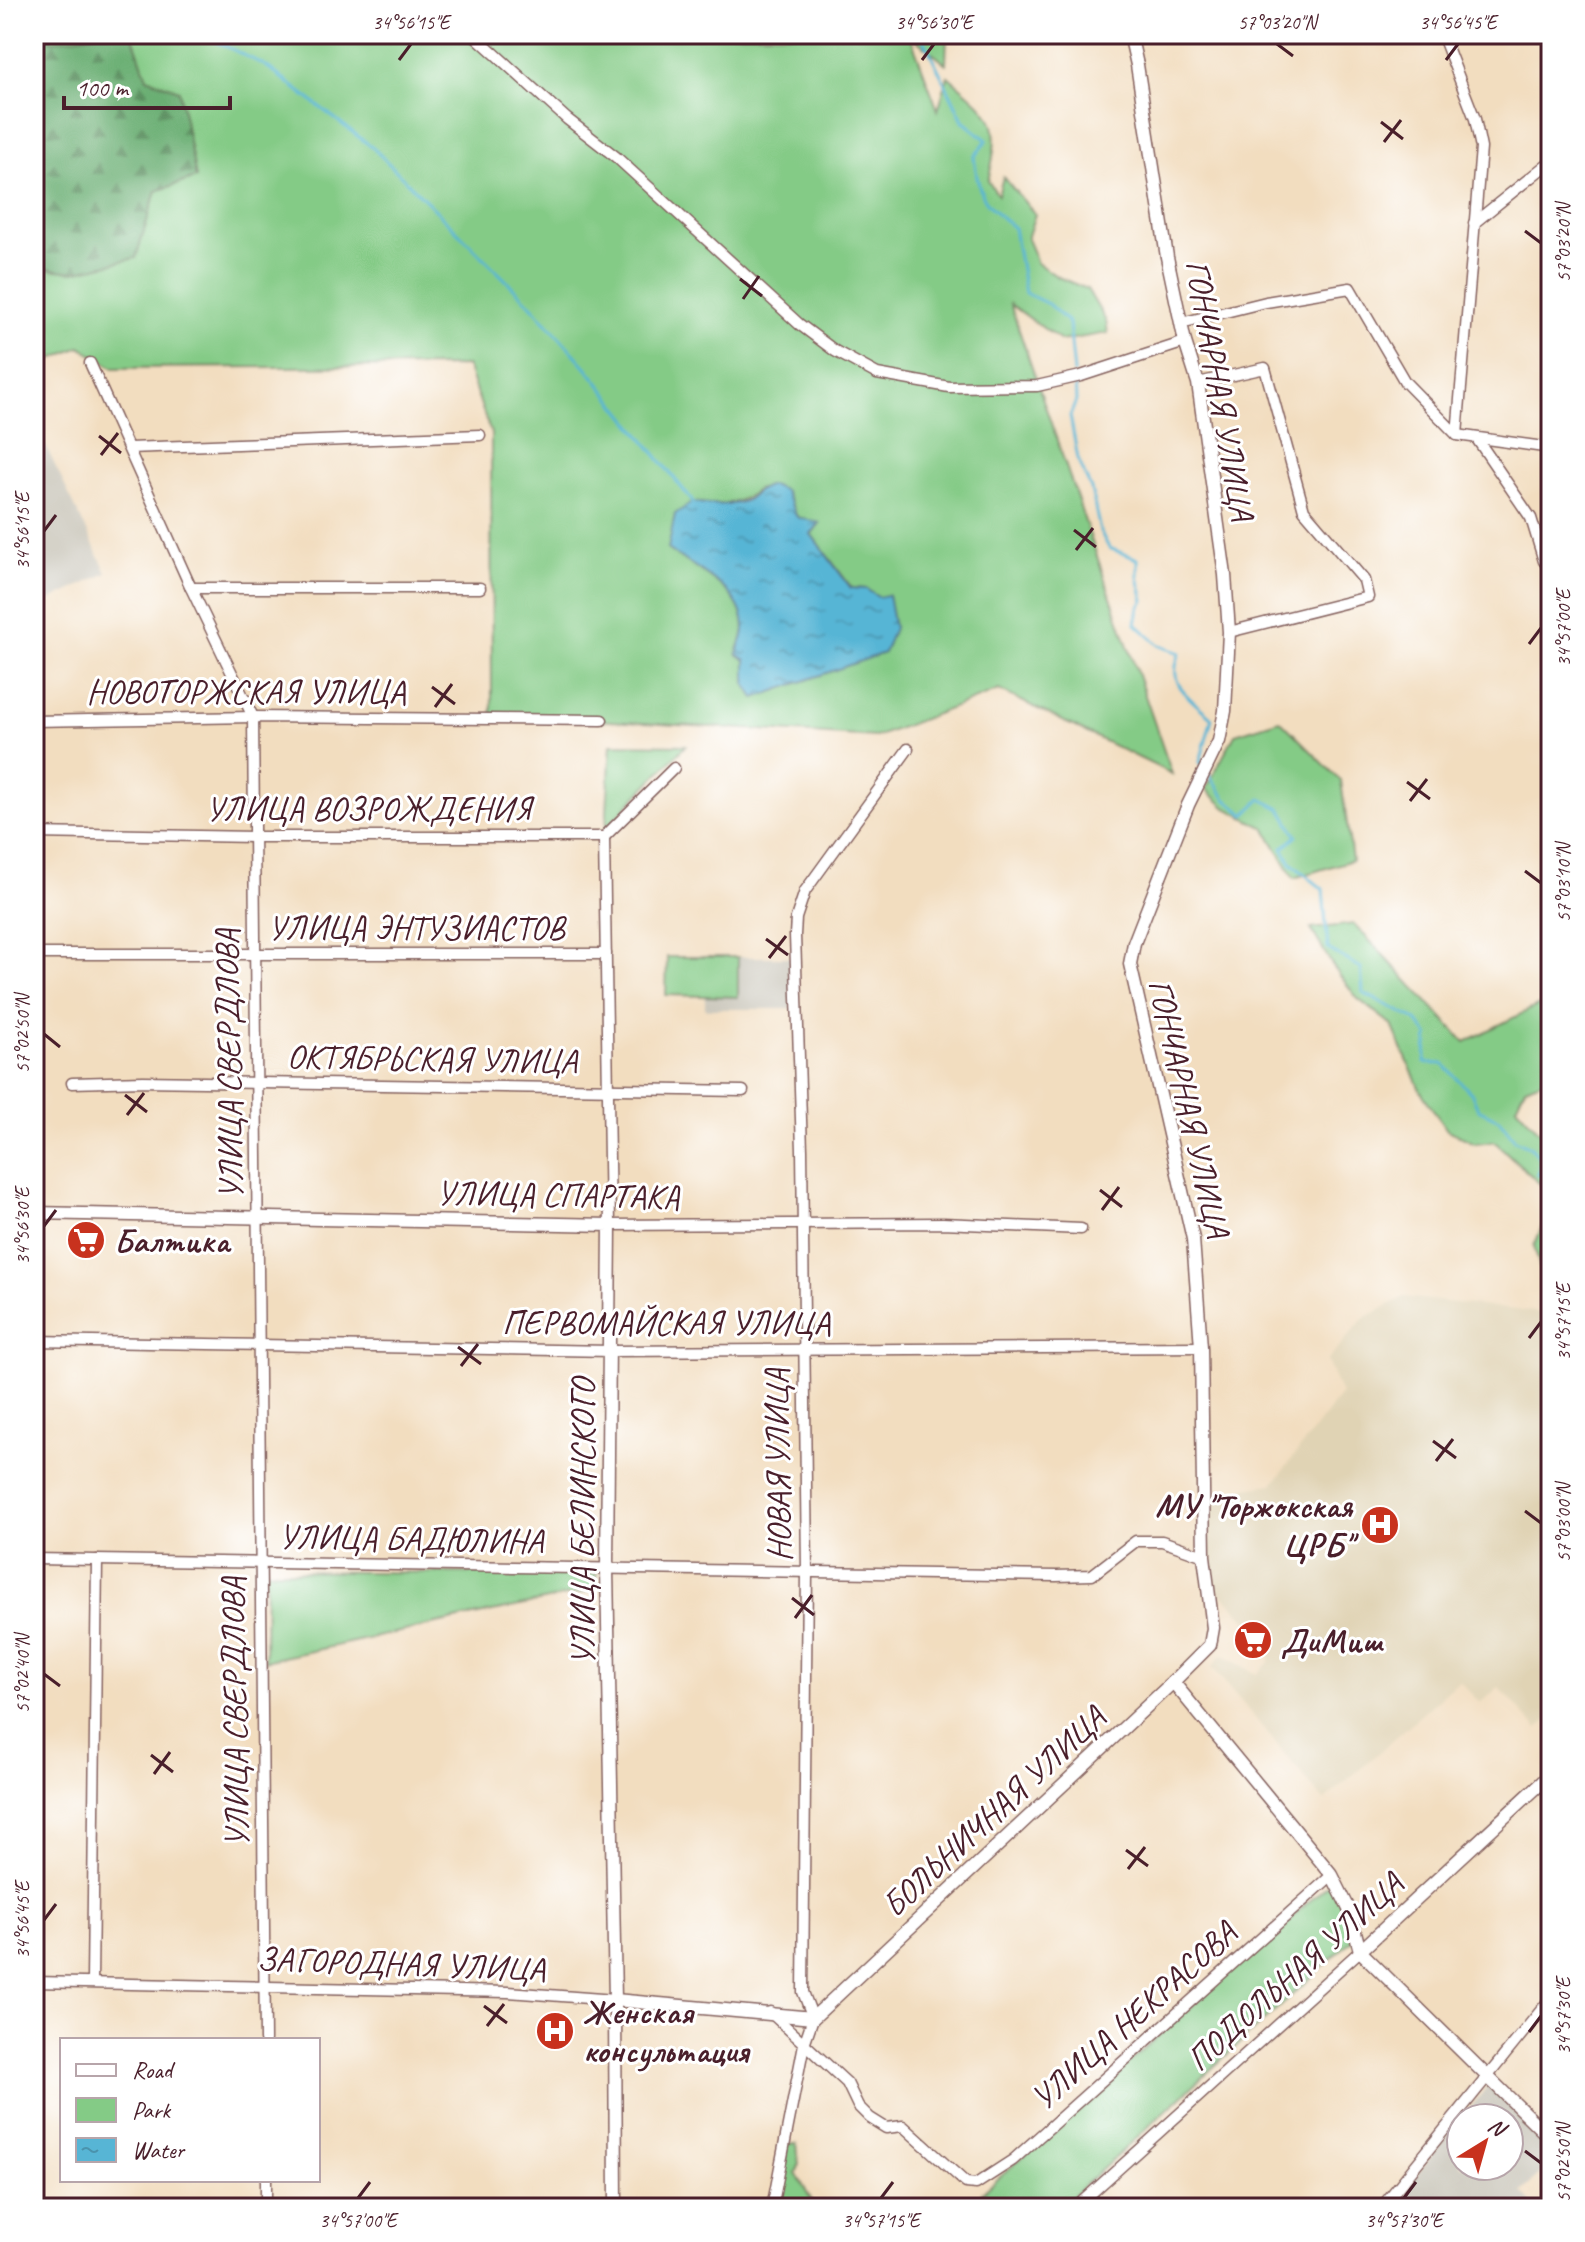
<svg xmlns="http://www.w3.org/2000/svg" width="1585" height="2242" viewBox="0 0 1585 2242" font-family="Caveat,sans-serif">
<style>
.built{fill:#e0d3b4}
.industrial{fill:#c8c4b8}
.green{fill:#84cb86;stroke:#677558;stroke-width:2;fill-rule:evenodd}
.forest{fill:url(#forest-firs);stroke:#5a674f;stroke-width:2}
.water{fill:url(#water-ripples);stroke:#506a80;stroke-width:2}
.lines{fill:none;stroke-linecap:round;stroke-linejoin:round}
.stream{stroke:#57b5d5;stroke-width:3}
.minor-casing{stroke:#85625f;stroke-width:13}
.tertiary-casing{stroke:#85625f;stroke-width:15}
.minor{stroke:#fff;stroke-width:10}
.tertiary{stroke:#fff;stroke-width:12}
.ticks{fill:none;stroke:#4a1f2b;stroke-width:3}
.labels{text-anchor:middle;stroke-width:6;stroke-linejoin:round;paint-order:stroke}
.street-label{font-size:34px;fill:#4a1f2b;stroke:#fff}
.poi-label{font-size:34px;font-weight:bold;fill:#4a1f2b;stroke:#fff;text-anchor:start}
.neatline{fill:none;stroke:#4a1f2b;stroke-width:3}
.ticks-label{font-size:20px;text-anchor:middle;fill:#4a1f2b}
</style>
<defs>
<pattern id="forest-firs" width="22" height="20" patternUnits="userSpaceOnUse" patternTransform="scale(2)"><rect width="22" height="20" fill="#6baf73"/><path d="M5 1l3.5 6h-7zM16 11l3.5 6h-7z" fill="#5a8e5f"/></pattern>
<pattern id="water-ripples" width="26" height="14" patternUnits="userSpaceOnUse" patternTransform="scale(2)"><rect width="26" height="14" fill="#57b5d5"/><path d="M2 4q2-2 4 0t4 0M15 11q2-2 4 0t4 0" fill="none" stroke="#4a93ad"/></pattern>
</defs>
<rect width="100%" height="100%" fill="#fff"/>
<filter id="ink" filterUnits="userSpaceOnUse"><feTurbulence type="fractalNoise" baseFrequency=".0125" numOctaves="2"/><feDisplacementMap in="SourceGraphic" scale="16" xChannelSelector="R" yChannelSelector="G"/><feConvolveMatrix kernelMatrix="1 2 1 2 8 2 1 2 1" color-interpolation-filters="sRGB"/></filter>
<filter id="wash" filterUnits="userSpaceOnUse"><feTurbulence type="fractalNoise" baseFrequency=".006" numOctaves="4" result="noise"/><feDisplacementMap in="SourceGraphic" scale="32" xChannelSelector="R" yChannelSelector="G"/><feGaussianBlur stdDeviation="1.8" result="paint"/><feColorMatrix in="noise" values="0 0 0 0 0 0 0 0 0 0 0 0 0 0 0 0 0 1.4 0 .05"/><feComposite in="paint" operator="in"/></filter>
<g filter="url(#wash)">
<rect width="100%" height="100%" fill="#f2ddbf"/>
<polygon class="built" points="1404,1297 1551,1314 1551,1717 1538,1729 1499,1687 1480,1703 1459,1681 1324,1801 1212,1667 1222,1655 1257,1674 1269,1662 1272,1648 1227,1599 1214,1590 1210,1556 1209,1493 1273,1484 1341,1394 1327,1361 1363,1319"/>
<g class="industrial">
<polygon points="34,422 107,573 34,608"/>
<polygon points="738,957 791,957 791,1009 705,1009 705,997 738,997"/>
<polygon points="1490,2083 1551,2147 1551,2164 1522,2192 1537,2208 1390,2208 1461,2119 1461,2166 1509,2166 1509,2118 1462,2118"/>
</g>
<g class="green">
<path d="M34 34H947L946 64 910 35 938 110 948 76C994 115 1003 119 988 181L998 195 1003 177 1035 214 1027 239 1037 263 1058 277 1087 289 1106 321 1108 333 1061 341 1010 304 1172 774 999 690 876 737 492 714 491 434 467 366 114 368 80 347 34 367ZM758 489 784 490 797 517 819 524 811 534 852 588 866 589 877 597 746 683V660L737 654C739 646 744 637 744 629 744 589 695 569 668 549L693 502C716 507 741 505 758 489Z"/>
<polygon points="1280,720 1341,781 1352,860 1294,878 1265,828 1226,808 1206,789 1235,734"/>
<polygon points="611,744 686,745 606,828"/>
<polygon points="1354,924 1465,1042 1551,999 1551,1077 1525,1087 1516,1106 1551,1144 1551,1194 1494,1141 1475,1143 1447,1130 1420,1090 1392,1025 1358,999 1334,968 1311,929"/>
<polygon points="667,957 738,957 738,997 666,995"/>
<polygon points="1551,1206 1551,1283 1543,1279 1534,1246"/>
<polygon points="266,1571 597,1574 594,1590 265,1661"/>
<polygon points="1330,1883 1343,1906 1355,1937 1060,2208 998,2208 982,2193"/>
<polygon points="787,2144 797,2144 799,2166 796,2173 816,2208 779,2208"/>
</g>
<polygon class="forest" points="34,34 46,34 52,41 99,34 132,34 147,78 179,90 196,178 156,191 136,258 73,272 34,267"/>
<path class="water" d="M771 485 784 490 797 517 820 523 811 534 851 588 866 589 878 597 888 595 894 628 884 653 755 698 746 684V660L737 654C739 646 744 637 744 629 744 589 695 569 668 549L675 514 693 502C708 505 730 506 744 501 754 497 755 489 771 485Z"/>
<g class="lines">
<g class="stream">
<polyline points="201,34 266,66 372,147 529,303 587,368 693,502"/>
<path d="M921 34 964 122 987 140 974 157C980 199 981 200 1014 228L1025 293 1048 304 1069 323 1074 373"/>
<path d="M1075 380 1076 401 1070 416 1078 459 1091 489 1100 531 1109 548 1138 559V577L1144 600 1139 608 1136 624 1160 646 1180 653C1165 685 1191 699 1212 718L1200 762 1203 766"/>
<polyline points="1207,772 1226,799 1245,815 1261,799 1281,809 1297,836 1283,848 1291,863 1323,889 1328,949 1361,968 1363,993 1416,1020 1428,1035 1425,1063 1443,1064 1472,1094 1478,1109 1499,1119 1515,1140 1531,1147 1541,1159 1538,1175 1551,1174"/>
</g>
</g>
</g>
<g filter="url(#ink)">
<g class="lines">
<g class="minor-casing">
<g id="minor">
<polyline points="473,34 567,119 616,157 799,324 835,351 877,374 949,387 1037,386 1081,376 1185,342"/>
<polyline points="1442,34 1475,119 1481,148 1457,435"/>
<polyline points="1474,223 1551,161"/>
<polyline points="1181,323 1266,302 1350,288 1405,382 1457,435 1551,448"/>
<polyline points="90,363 191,588 253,717 265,2040"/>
<polyline points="1198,383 1265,368 1304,510 1364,580 1368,597 1229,632"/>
<polyline points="1477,439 1531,518 1544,561 1551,570"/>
<polyline points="129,448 480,435"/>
<polyline points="191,588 480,588"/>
<polyline points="34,721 253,717 602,720"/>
<polyline points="34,833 254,837 604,837 674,768"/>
<polyline points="604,837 610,1225 943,1223 1081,1229"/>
<polyline points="34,954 606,954"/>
<polyline points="72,1083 143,1081 743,1091"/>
<polyline points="34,1341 611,1351 1201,1347"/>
<polyline points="34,1559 1056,1576 1092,1575 1136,1541 1162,1541 1204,1556"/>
<polyline points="34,1982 508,1992 615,2000"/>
<polyline points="92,1982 97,1560"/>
<polyline points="770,2012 847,2083 858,2106 870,2118 886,2128 903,2126 966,2183 976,2184 1013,2160 1332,1875"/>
<polyline points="266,2180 266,2208"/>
<polyline points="772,2208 804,2044 813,2018 803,1992 807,1571 802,1150 795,935 796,918 805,891 908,749"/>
<polyline points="1075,2208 1360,1951"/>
<polyline points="1381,2208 1551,1998"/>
</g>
</g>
<g class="tertiary-casing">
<g id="tertiary">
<polyline points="34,1213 610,1225 607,1569 615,2000 616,2208"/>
<polyline points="1173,1682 1332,1875 1349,1909 1360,1951 1551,2139"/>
<polyline points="1360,1951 1551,1774"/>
<polyline points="615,2000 813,2018 1173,1682 1210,1645 1213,1628 1204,1556 1201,1347 1193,1239 1130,964 1134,943 1188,805 1219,741 1225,711 1229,632 1225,575 1198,383 1185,342 1167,257 1137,65 1130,34"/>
</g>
</g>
<use href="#minor" class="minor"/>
<use href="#tertiary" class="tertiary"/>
</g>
</g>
<path class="ticks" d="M1277 44 1293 56M399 60 411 44M922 60 934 44M1446 60 1458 44M1381 122 1403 139M1384 142 1401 120M1525 231 1541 243M740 279 762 296M743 299 759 276M99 436 121 453M101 455 118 433M1074 530 1096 547M44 531 56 515M1076 550 1093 528M1529 644 1541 628M432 687 455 704M435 707 452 684M1407 782 1430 799M1410 801 1427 779M1525 871 1541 883M766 939 788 955M769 958 786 936M44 1034 60 1047M125 1095 147 1112M127 1115 144 1093M1100 1190 1122 1207M1102 1210 1119 1187M44 1226 56 1210M1529 1338 1541 1322M458 1347 481 1364M461 1366 478 1344M1433 1441 1456 1458M1436 1461 1453 1439M1525 1511 1541 1523M792 1598 814 1615M795 1618 812 1595M44 1674 60 1686M151 1755 173 1772M154 1774 170 1752M1126 1850 1148 1866M1128 1869 1145 1847M44 1920 56 1904M484 2006 507 2023M487 2026 504 2004M1529 2032 1541 2016M1525 2151 1541 2163M358 2198 370 2182M881 2198 893 2182M1404 2198 1416 2182"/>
<defs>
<g id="supermarket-disc" transform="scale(2)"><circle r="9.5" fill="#c8321e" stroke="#fff"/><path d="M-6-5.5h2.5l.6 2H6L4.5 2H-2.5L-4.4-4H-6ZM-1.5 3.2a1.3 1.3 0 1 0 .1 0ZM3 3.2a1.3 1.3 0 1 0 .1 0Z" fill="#fff"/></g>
<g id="hospital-disc" transform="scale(2)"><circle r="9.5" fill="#c8321e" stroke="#fff"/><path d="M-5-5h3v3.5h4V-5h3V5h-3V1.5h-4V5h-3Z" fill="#fff"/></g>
</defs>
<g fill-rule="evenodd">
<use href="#supermarket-disc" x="86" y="1240"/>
<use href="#hospital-disc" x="1380" y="1525"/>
<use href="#supermarket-disc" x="1253" y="1640"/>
<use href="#hospital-disc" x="555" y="2031"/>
</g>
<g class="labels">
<g class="street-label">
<text transform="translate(1221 390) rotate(80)" y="12">ГОНЧАРНАЯ УЛИЦА</text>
<text x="246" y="703">НОВОТОРЖСКАЯ УЛИЦА</text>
<text x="368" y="820">УЛИЦА ВОЗРОЖДЕНИЯ</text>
<text x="416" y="939">УЛИЦА ЭНТУЗИАСТОВ</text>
<text transform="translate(432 1058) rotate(1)" y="12">ОКТЯБРЬСКАЯ УЛИЦА</text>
<text transform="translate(228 1064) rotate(-91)" y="12">УЛИЦА СВЕРДЛОВА</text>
<text transform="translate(1190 1108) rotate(77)" y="12">ГОНЧАРНАЯ УЛИЦА</text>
<text transform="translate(558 1194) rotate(1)" y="12">УЛИЦА СПАРТАКА</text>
<text x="666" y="1334">ПЕРВОМАЙСКАЯ УЛИЦА</text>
<text transform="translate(777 1465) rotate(-91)" y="12">НОВАЯ УЛИЦА</text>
<text transform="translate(582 1522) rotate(-90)" y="12">УЛИЦА БЕЛИНСКОГО</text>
<text transform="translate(411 1538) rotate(1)" y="12">УЛИЦА БАДЮЛИНА</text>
<text transform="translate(234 1712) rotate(-91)" y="12">УЛИЦА СВЕРДЛОВА</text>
<text transform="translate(993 1811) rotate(-43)" y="12">БОЛЬНИЧНАЯ УЛИЦА</text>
<text transform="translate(401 1963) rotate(2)" y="12">ЗАГОРОДНАЯ УЛИЦА</text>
<text transform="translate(1294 1971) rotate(-42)" y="12">ПОДОЛЬНАЯ УЛИЦА</text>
<text transform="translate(1133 2015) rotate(-42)" y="12">УЛИЦА НЕКРАСОВА</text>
</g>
<g class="poi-label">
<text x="114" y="1252">Балтика</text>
<text x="1352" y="1517" text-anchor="end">МУ "Торжокская<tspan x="1352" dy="39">ЦРБ"</tspan></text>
<text x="1281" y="1652">ДиМиш</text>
<text x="583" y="2023">Женская<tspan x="583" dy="39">консультация</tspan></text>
</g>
</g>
<rect width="1585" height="2242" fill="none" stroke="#fff" stroke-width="88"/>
<rect x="60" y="2038" width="260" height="144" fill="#ffffff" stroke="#b7a5aa" stroke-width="2"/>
<rect x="76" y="2064" width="40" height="12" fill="#ffffff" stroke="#b7a5aa" stroke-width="2"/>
<text x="132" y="2078" font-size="24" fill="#4a1f2b">Road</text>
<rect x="76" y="2098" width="40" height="24" fill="#84cb86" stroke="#b7a5aa" stroke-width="2"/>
<text x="132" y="2118" font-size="24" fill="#4a1f2b">Park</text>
<rect x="76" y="2138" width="40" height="24" fill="url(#water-ripples)" stroke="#b7a5aa" stroke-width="2"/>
<text x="132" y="2158" font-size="24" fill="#4a1f2b">Water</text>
<g transform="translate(1485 2142) rotate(37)"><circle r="38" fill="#ffffff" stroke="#b7a5aa" stroke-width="2"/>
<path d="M0-6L14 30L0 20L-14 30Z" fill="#c8321e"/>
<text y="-12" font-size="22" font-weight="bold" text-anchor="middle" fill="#4a1f2b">N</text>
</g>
<path d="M64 96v12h166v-12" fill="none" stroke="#4a1f2b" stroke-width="4"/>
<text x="76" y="96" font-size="24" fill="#4a1f2b" stroke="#ffffff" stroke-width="6" paint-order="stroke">100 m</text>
<rect x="44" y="44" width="1497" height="2154" class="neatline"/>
<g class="ticks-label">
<text x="411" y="29">34°56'15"E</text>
<text x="934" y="29">34°56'30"E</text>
<text x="1277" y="29">57°03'20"N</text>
<text x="1458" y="29">34°56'45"E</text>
<text transform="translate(1563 243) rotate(-90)" y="7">57°03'20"N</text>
<text transform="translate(22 531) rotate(-90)" y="7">34°56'15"E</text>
<text transform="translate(1563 628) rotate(-90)" y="7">34°57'00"E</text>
<text transform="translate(1563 883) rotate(-90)" y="7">57°03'10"N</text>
<text transform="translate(22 1034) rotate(-90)" y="7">57°02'50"N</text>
<text transform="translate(22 1226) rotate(-90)" y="7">34°56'30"E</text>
<text transform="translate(1563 1322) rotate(-90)" y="7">34°57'15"E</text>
<text transform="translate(1563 1523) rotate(-90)" y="7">57°03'00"N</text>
<text transform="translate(22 1674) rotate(-90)" y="7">57°02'40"N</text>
<text transform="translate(22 1920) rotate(-90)" y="7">34°56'45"E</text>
<text transform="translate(1563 2016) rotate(-90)" y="7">34°57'30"E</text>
<text transform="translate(1563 2163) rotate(-90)" y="7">57°02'50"N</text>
<text x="358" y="2227">34°57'00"E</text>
<text x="881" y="2227">34°57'15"E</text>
<text x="1404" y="2227">34°57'30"E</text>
</g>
</svg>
